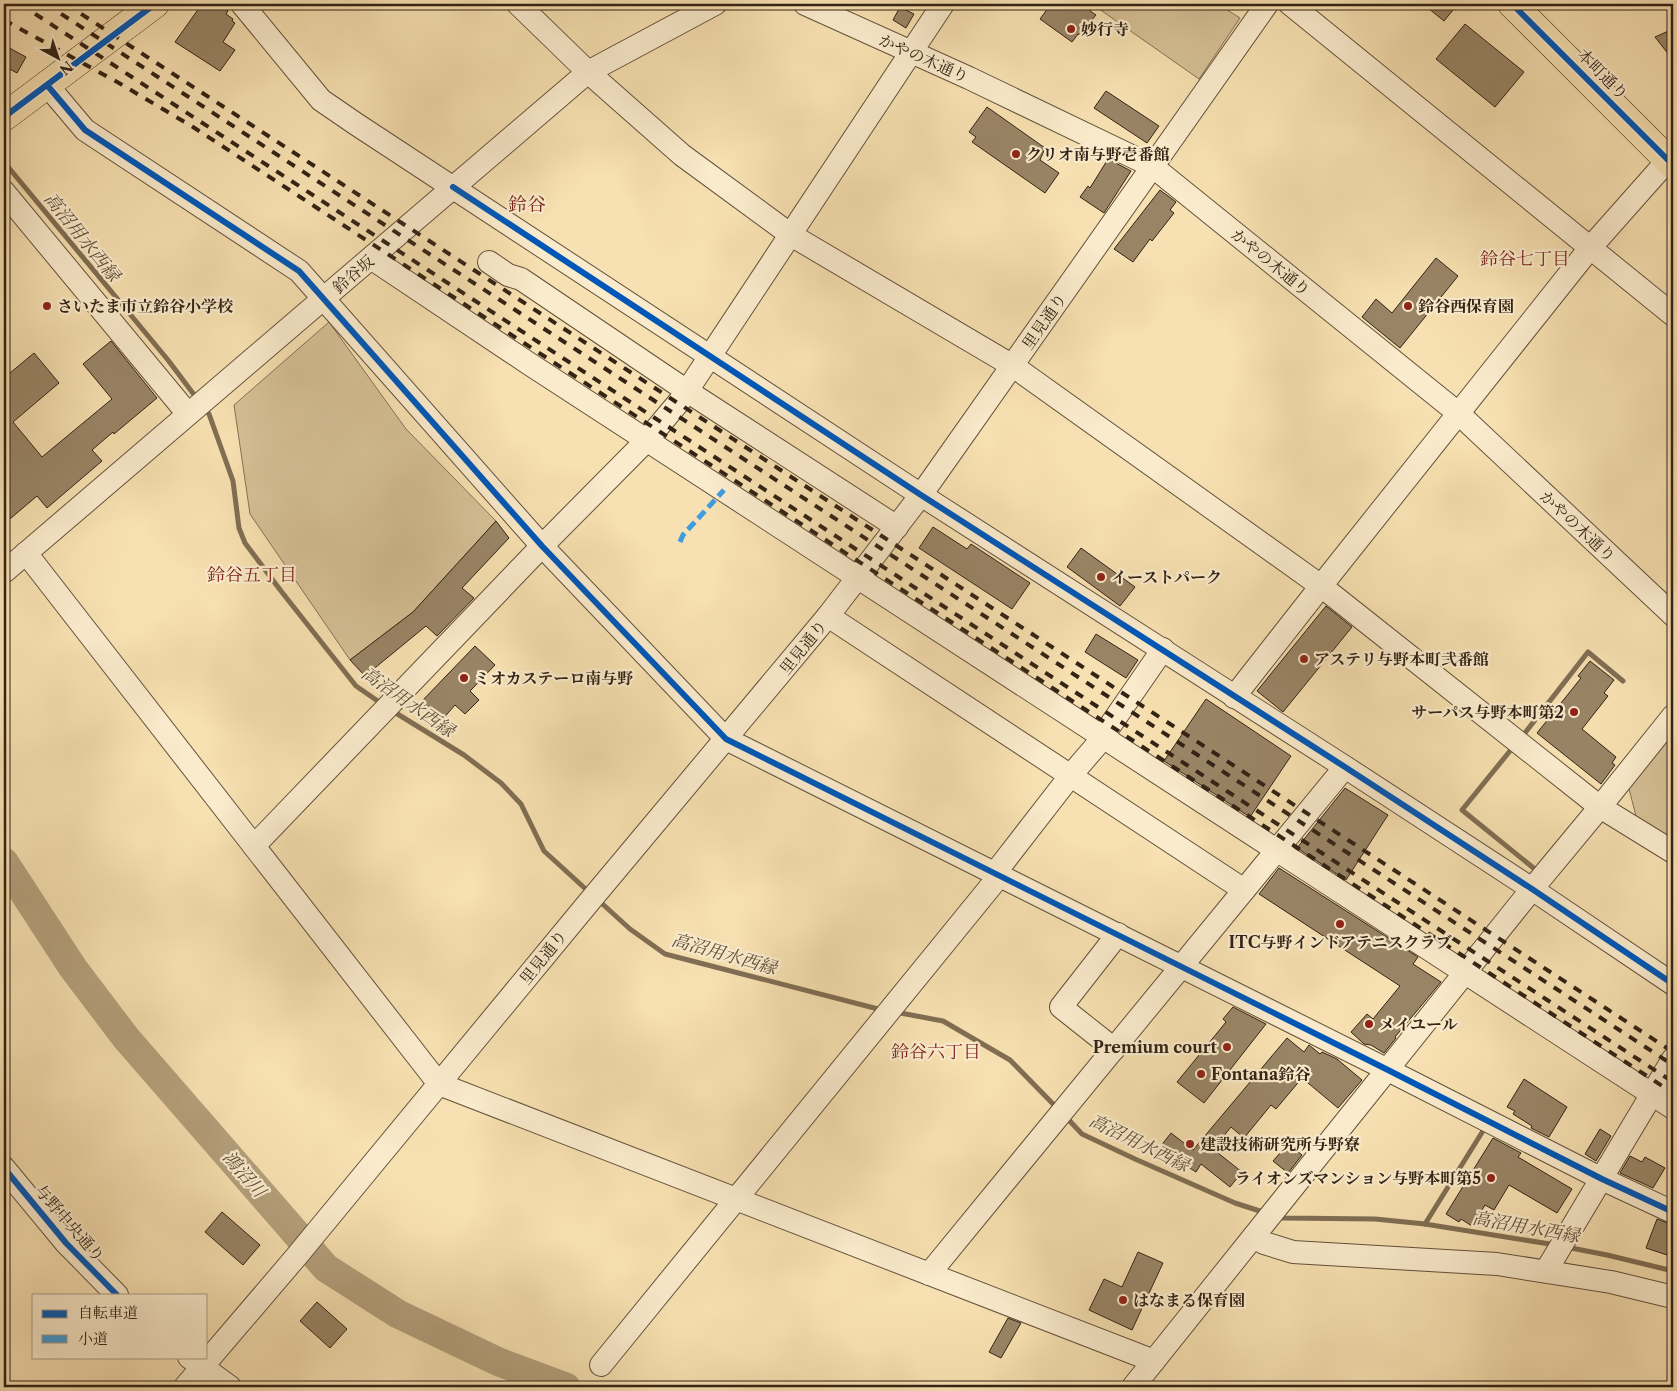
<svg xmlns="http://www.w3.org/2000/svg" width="1677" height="1391" viewBox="0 0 1677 1391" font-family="'Libre Caslon Text','Noto Serif JP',serif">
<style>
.green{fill:#d6c096;stroke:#847256}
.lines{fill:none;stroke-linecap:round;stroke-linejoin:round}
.stream{stroke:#806e53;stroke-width:5}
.river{stroke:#b4a07c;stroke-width:29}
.building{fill:#998566;stroke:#332315}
.minor-casing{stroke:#64523c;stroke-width:24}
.major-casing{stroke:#332315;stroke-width:29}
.highway-casing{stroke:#332315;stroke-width:29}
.minor{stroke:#faebcc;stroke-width:22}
.major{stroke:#f7e0b1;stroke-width:28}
.highway{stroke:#f7e0b1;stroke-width:28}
.rail{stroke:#332315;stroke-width:4;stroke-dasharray:9 9;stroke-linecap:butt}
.quiet{stroke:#3e9cdf;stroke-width:5;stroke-dasharray:10 5;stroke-linecap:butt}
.cycleway-casing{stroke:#faebcc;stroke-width:9}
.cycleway{stroke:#0057b8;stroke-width:6}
.poi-dot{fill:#8f2418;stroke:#faebcc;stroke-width:2}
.labels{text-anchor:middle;stroke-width:4.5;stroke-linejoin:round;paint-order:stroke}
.poi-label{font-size:16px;font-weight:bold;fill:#332315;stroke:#faebcc;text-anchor:start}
.street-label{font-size:16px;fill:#332315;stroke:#faebcc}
.water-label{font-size:18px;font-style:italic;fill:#604f39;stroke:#faebcc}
.neighbourhood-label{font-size:18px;fill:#7a1f14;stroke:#faebcc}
.quarter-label{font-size:19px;fill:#7a1f14;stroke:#faebcc}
</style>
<rect width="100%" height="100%" fill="#f7e0b1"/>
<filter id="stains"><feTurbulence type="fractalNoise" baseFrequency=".004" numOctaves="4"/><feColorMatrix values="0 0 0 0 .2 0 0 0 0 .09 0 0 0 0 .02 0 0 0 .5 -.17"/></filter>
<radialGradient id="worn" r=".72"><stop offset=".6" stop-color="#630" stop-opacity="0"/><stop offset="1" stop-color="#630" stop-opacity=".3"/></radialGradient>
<g class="green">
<polygon points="1092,4 1218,4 1240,18 1199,79"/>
<polygon points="329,322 406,429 496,521 413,612 350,660 250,514 234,405"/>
<polygon points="1673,731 1673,843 1637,820 1628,785"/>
</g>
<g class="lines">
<g class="stream">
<polyline points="4,162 168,360 198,400"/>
<polyline points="205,409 209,414 233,481 239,528 245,543 281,591 356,686 382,704"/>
<polyline points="391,710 464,755 501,783 521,804 544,851 589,892"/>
<polyline points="1521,738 1588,652 1623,681"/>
<polyline points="1514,746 1462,810 1536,870"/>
<polyline points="597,899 630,929 665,954 882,1010"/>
<polyline points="895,1012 943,1021 1010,1060 1058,1109"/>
<polyline points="1066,1117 1082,1134 1135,1159 1235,1203 1266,1213"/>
<polyline points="1276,1216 1283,1218 1375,1219 1425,1224 1556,1245"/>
<polyline points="1425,1224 1486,1126"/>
<polyline points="1566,1247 1607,1255 1673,1271"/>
</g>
<polyline class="river" points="4,862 73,968 126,1038 326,1268 398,1314 499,1362 566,1387"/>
</g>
<g class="building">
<polygon points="202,4 216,4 228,11 226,14 233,19 232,21 235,23 223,42 235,50 220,71 175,42"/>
<polygon points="1051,4 1085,4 1092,9 1090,11 1096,15 1091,21 1093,23 1082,37 1078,34 1072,42 1040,19"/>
<polygon points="1423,4 1458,4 1444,21"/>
<polygon points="900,7 914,14 906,28 893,20"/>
<polygon points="1465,24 1524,72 1495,107 1436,59"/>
<polygon points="1673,29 1673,60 1655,37"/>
<polygon points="4,45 26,57 17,73 4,66"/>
<polygon points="1106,91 1159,126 1147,143 1094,108"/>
<polygon points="987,107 1045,148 1040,160 1059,173 1045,193 972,142 976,137 969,132"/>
<polygon points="1108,159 1131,171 1104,213 1080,197 1088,186 1090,188"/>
<polygon points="1160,190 1176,202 1170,210 1174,213 1152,241 1150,239 1133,262 1114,249"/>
<polygon points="1436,258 1458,276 1400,348 1362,317 1376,299 1392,313"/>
<polygon points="111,341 157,398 114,434 113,432 92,450 102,461 47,508 37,496 4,524 4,378 34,353 59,383 13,422 42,457 112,399 83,364"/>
<polygon points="496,521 509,538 462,588 474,598 437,636 426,626 365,676 350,660 413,612"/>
<polygon points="933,527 967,549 971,544 1030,583 1012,609 919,548"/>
<polygon points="1081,548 1135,587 1120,606 1067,567"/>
<polygon points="1326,606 1352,627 1283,712 1257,691"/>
<polygon points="1096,634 1138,660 1126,678 1085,652"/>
<polygon points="475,646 495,665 470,691 479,700 465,714 455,705 441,721 421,702"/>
<polygon points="1590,661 1614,680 1604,693 1608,696 1582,729 1616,757 1612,763 1615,765 1601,784 1537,733 1581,678 1578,676"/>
<polygon points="1206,699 1291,756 1250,817 1164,761"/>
<polygon points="1345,788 1388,815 1346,880 1297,848"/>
<polygon points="1279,868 1418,957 1413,964 1441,982 1395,1037 1396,1038 1384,1053 1371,1045 1364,1044 1351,1032 1367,1014 1373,1019 1400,986 1259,894"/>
<polygon points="1233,1007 1266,1024 1204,1103 1177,1082 1226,1022 1223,1019"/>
<polygon points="1287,1038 1304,1052 1309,1045 1320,1054 1322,1052 1337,1059 1362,1080 1338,1108 1302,1078 1276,1109 1271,1105 1244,1138 1231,1127 1213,1149 1242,1172 1230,1187 1201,1164 1196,1172 1177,1160 1174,1164 1157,1151 1171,1133 1193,1150"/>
<polygon points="1524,1079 1567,1107 1549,1137 1531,1128 1532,1126 1513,1114 1515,1111 1507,1107"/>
<polygon points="1600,1129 1611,1136 1596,1161 1585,1154"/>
<polygon points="1493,1138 1521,1153 1518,1157 1572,1189 1557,1213 1509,1185 1494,1210 1485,1205 1472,1226 1461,1219 1459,1222 1446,1214"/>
<polygon points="1288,1144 1302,1155 1288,1173 1273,1161"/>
<polygon points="1630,1156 1642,1162 1645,1157 1665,1168 1653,1188 1620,1173"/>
<polygon points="222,1212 260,1245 243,1265 205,1232"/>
<polygon points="1657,1219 1673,1225 1673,1257 1646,1248"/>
<polygon points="1138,1252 1163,1263 1132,1330 1089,1310 1104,1279 1122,1287"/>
<polygon points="317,1302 347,1329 330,1348 300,1321"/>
<polygon points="1008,1318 1021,1323 1001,1358 989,1352"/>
</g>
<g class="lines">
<g class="minor-casing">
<g id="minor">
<polyline points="242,4 321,100 356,124 921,495 1345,767 1532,889 1673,984"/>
<polyline points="518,4 588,72 682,155 791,235 1013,366 1321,586 1600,807 1673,852"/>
<polyline points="805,4 969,78 1152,166 1458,413 1673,615"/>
<polyline points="1290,4 1673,315"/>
<polyline points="47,85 85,130 299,271 542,546 726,739 1388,1070 1602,1179 1673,1212"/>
<polyline points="4,192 188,414"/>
<polyline points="371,258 528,363 1673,1108"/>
<polyline points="489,262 508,275 521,279 687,391 897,527"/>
<polyline points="26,553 439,1084 1154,1361"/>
<polyline points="4,572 588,72 715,4"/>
<polyline points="828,616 1244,890"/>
<polyline points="1234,697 1321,586 1590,248 1668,160"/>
<polyline points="254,846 542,546 647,440 683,397 943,4"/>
<polyline points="995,873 1071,775 1096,746 1163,649"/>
<polyline points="1114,1049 1061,1007 1118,934"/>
<polyline points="4,1168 66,1243 117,1295"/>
<polyline points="1254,1237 1264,1243 1293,1252 1497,1264 1611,1282 1673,1297"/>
<polyline points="1546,1271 1673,1059"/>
<polyline points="929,1274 1345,767"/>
<polyline points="189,1357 230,1387"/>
<polyline points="601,1365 1000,875"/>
<polyline points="185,1387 296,1257 589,902 828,616 921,495 1267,4"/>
<polyline points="1133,1387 1532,889 1600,807 1673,716"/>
</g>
</g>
<g class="major-casing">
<polyline id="major" points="1512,4 1673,165"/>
</g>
<g class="highway-casing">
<polyline id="highway" points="4,117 155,4"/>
</g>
<use href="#minor" class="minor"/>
<use href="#major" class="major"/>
<use href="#highway" class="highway"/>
<g class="rail">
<polyline points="20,4 1673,1082"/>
<polyline points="46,4 1673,1065"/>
<polyline points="66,4 1673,1052"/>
<polyline points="4,20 119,83 193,127 1673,1093"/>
</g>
<polyline class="quiet" points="680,542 683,535 724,490"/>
<g class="cycleway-casing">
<g id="cycleway">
<polyline points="1512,4 1673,165"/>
<polyline points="47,85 85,130 299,271 542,546 726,739 1388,1070 1602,1179 1673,1212"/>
<polyline points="4,117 155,4"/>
<polyline points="453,187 921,495 1345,767 1532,889 1673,984"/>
<polyline points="4,1168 66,1243 117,1295"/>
</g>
</g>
<use href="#cycleway" class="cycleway"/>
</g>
<g class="poi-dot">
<circle cx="1071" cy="29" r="5"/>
<circle cx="1016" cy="154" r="5"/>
<circle cx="47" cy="306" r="5"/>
<circle cx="1408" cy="306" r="5"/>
<circle cx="1101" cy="577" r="5"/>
<circle cx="1304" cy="659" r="5"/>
<circle cx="464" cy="678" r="5"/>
<circle cx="1574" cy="712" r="5"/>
<circle cx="1340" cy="924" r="5"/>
<circle cx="1369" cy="1024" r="5"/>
<circle cx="1227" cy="1047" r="5"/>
<circle cx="1201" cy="1074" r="5"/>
<circle cx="1190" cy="1144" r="5"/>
<circle cx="1491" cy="1178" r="5"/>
<circle cx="1123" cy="1300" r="5"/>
</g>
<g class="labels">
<g class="poi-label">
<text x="1081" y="35">妙行寺</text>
<text x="1026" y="160">クリオ南与野壱番館</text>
<text x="57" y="312">さいたま市立鈴谷小学校</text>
<text x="1418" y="312">鈴谷西保育園</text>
<text x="1111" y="583">イーストパーク</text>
<text x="1314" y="665">アステリ与野本町弐番館</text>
<text x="474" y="684">ミオカステーロ南与野</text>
<text x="1564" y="718" text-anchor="end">サーパス与野本町第2</text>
<text x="1340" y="948" text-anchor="middle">ITC与野インドアテニスクラブ</text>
<text x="1379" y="1030">メイユール</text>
<text x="1217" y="1053" text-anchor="end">Premium court</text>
<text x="1211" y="1080">Fontana鈴谷</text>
<text x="1200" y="1150">建設技術研究所与野寮</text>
<text x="1481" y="1184" text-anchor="end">ライオンズマンション与野本町第5</text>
<text x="1133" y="1306">はなまる保育園</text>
</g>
<g class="street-label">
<text transform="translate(924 58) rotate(24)" y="6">かやの木通り</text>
<text transform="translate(1603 74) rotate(45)" y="6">本町通り</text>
<text transform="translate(1271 262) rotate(39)" y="6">かやの木通り</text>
<text transform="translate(353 274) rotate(-41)" y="6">鈴谷坂</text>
<text transform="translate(1044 321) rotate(-55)" y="6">里見通り</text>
<text transform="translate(1578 526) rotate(43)" y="6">かやの木通り</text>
<text transform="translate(803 647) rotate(-51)" y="6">里見通り</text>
<text transform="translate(543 957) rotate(-51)" y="6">里見通り</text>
<text transform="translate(70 1223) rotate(49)" y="6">与野中央通り</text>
</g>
<g class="water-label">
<text transform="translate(82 237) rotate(51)" y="6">高沼用水西縁</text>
<text transform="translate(408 702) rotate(35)" y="6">高沼用水西縁</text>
<text transform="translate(724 954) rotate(16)" y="6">高沼用水西縁</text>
<text transform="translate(1139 1143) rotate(26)" y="6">高沼用水西縁</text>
<text transform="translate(244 1174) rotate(49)" y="6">鴻沼川</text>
<text transform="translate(1526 1227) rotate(10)" y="6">高沼用水西縁</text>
</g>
<g class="neighbourhood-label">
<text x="1525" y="265">鈴谷七丁目</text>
<text x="252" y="581">鈴谷五丁目</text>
<text x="936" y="1058">鈴谷六丁目</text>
</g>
<g class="quarter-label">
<text x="527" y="211">鈴谷</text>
</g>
</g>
<rect width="1677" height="1391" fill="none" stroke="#f7e0b1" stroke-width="20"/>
<rect x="5" y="5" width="1667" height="1381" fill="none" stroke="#332315" stroke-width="2.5"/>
<rect x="10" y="10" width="1657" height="1371" fill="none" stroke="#332315"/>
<rect x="32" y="1294" width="175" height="65" fill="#faebcc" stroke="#aa9b83"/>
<rect x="42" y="1310" width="25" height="8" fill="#0057b8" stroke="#aa9b83"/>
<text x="78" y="1318" font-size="15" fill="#332315">自転車道</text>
<rect x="42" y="1335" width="25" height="8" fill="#3e9cdf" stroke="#aa9b83"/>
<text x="78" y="1344" font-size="15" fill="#332315">小道</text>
<g transform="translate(58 58) rotate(140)" stroke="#faebcc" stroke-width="4" paint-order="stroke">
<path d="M0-4L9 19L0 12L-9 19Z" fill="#332315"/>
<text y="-8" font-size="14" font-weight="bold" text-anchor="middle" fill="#332315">N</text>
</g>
<rect width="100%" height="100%" filter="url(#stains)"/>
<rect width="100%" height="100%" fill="url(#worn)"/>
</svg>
